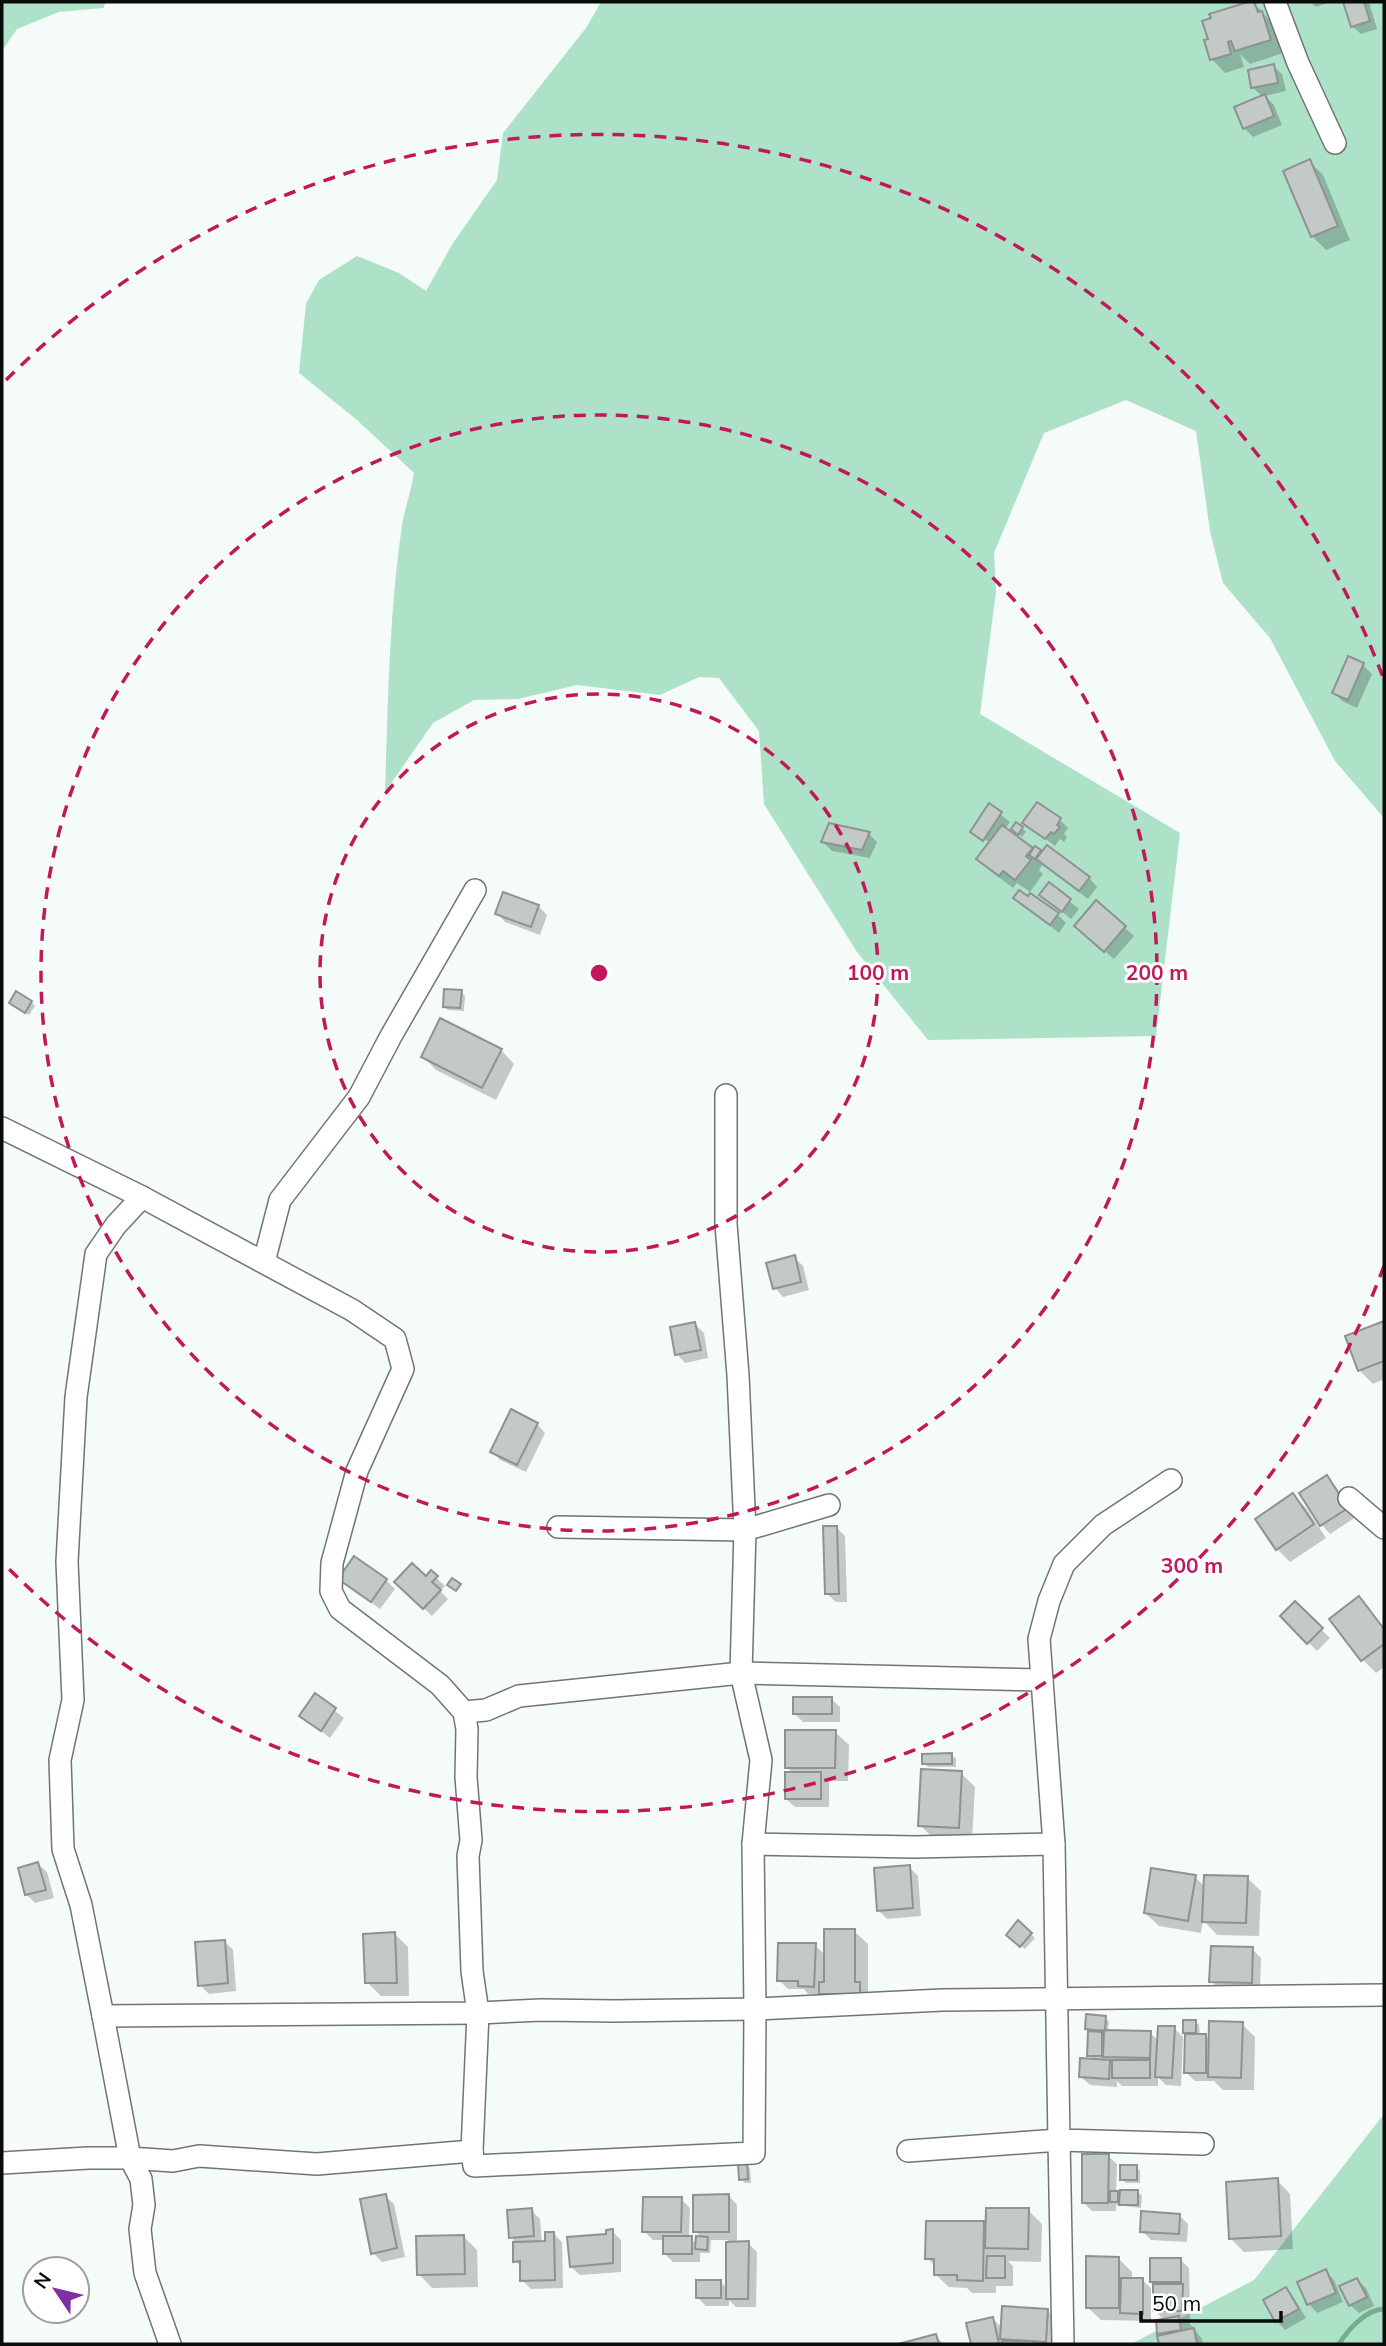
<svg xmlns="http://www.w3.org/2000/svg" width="1386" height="2346" viewBox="0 0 1386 2346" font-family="Mulish,sans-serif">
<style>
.green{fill:#aee2c8}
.shadow{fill:#0003}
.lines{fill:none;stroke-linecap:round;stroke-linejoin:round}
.stream{stroke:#74af94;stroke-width:5}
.building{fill:#c3c9c6;stroke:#8d9390;stroke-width:2}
.street-casing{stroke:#707572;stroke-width:24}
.street{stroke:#fff;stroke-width:21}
.ring{fill:none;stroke:#c2185b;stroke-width:3.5;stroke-dasharray:12 9}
.centre{fill:#c2185b;stroke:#fff;stroke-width:3.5}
.ring-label{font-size:21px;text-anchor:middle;font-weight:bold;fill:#c2185b;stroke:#fff;stroke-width:6;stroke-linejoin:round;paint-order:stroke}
</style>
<rect width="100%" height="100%" fill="#f5fbf8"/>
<g class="green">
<polygon points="2,2 105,2 104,8 59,12 17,29 2,51"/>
<path d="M601 2H1384V818L1335 761 1270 638 1223 583 1210 531 1196 431 1126 400 1044 433 994 553 996 592 980 714 1180 833 1156 1036 928 1040 857 952 764 804 759 731 719 678 699 677 660 695 577 685 518 699 474 700 433 723 385 792C388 703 389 613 402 525 405 508 411 491 414 473L357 420 299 373 306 304 319 280 357 256 399 273 426 291 453 243 497 180 503 133 586 28Z"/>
<polygon points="1384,2114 1384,2344 1131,2344 1254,2280"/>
</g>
<g class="shadow">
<polygon points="1253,2 1275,26 1283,53 1250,64 1240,54 1244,67 1225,73 1212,59 1211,15"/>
<polygon points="1311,2 1330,2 1316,7"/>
<polygon points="1342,2 1369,2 1377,29 1361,34 1352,26 1346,3"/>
<polygon points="1273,66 1282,74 1286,91 1265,96 1274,105 1282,125 1253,137 1244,128 1263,97 1253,88"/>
<polygon points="1309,161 1323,175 1350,240 1326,250 1312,236"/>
<polygon points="1349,658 1363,665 1372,674 1357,708 1342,701 1334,693"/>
<polygon points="990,806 1010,822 1005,829 1034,851 1036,849 1089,878 1097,887 1088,899 1043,864 1039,870 1043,874 1030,892 1017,883 1013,888 992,872 978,859 992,844 980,836 980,839 973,832"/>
<polygon points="1060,820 1068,828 1064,834 1067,837 1064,842 1060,839 1055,846 1025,823"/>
<polygon points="1022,828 1026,832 1022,837 1017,833"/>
<polygon points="869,834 877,842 870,858 832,851 823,842"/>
<polygon points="1049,885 1079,909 1071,919 1042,895"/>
<polygon points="1015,898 1058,915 1066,923 1059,933"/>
<polygon points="1097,903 1134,936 1114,959 1085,934"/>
<polygon points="538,906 547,915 540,935 505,922 497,913"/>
<polygon points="461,992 465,996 464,1011 448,1010 444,1007"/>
<polygon points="31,1002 35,1006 29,1015 15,1006"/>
<polygon points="501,1050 514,1064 496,1100 436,1070 423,1056"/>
<polygon points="794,1257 803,1266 809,1290 783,1297 775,1288"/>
<polygon points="1384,1323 1384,1379 1373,1384 1359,1370"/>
<polygon points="695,1324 704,1333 708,1358 685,1363 677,1354"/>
<polygon points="537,1424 545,1433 526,1472 500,1460 492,1451"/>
<polygon points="1327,1477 1335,1486 1356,1517 1330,1534 1322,1525 1301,1494"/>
<polygon points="1293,1495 1306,1508 1326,1538 1290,1562 1277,1549"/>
<polygon points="836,1527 845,1536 847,1602 836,1602 827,1594"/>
<polygon points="431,1573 445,1586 440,1591 448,1599 432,1616 396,1582 426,1578"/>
<polygon points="340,1579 386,1580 395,1589 380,1609"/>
<polygon points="1359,1598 1384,1627 1384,1667 1376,1673 1363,1660 1332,1619"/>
<polygon points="1295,1604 1330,1638 1317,1651 1283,1616"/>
<polygon points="316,1696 344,1718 330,1738 302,1716"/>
<polygon points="831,1699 840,1707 840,1722 803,1722 795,1714"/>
<polygon points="835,1732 849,1745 848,1781 829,1781 829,1807 795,1807 786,1799 793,1773 787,1767"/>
<polygon points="952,1755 956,1759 956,1767 928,1767 924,1763"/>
<polygon points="961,1773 975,1787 972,1840 933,1838 920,1825"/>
<polygon points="38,1864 47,1872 54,1898 35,1903 27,1895"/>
<polygon points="909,1867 918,1876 921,1916 887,1919 878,1910"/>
<polygon points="1195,1877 1205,1887 1247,1878 1261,1891 1259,1936 1217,1935 1203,1920 1201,1933 1159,1926 1145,1913"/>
<polygon points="1018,1923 1035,1938 1025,1949 1008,1935"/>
<polygon points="854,1931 868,1944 868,1992 872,1997 835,2006 823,1995 808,1994 804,1989 788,1989 779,1980 815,1945 826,1956"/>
<polygon points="395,1934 408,1947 409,1996 381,1996 367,1982"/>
<polygon points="224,1941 233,1950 236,1991 209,1994 200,1985"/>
<polygon points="1252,1949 1261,1958 1260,1991 1220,1990 1211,1981"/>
<polygon points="1105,2018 1109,2021 1108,2032 1150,2033 1159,2041 1174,2028 1183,2037 1181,2086 1166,2085 1158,2077 1158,2086 1122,2086 1117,2081 1117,2087 1090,2085 1081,2077 1094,2060 1089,2056 1089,2031 1087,2029"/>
<polygon points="1195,2022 1199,2025 1200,2036 1206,2036 1210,2040 1242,2024 1255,2037 1254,2090 1223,2090 1214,2081 1195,2081 1186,2072 1185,2032"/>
<polygon points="1108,2156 1117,2164 1116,2193 1138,2192 1142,2196 1141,2208 1116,2205 1116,2211 1092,2211 1083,2202"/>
<polygon points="746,2164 750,2168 751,2183 745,2183 741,2179"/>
<polygon points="1136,2167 1140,2171 1140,2183 1126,2183 1122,2179"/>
<polygon points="1277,2180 1290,2194 1293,2249 1244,2252 1231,2239"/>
<polygon points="385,2196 394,2204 405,2257 382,2262 373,2253"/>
<polygon points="729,2196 737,2205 737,2243 748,2243 757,2252 756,2307 736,2307 729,2300 729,2306 706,2306 697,2297 720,2282 728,2289 728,2240 711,2240 710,2253 700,2253 700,2262 673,2262 664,2253 664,2240 653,2240 644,2231 681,2199 690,2208 689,2238 697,2244 702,2238 695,2231"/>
<polygon points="531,2210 540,2219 542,2243 547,2243 553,2233 562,2242 563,2288 531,2289 522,2280 522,2268 515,2261 517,2244 511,2237"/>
<polygon points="1028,2210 1042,2224 1041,2262 1008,2261 1013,2266 1013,2286 996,2286 996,2293 972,2293 967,2288 949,2287 935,2274 935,2266 927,2258 983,2223 988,2227"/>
<polygon points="1179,2215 1188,2224 1187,2242 1151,2240 1142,2231"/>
<polygon points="612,2231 621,2240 621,2272 580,2275 571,2267"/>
<polygon points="463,2236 477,2250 478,2287 432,2288 419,2274"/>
<polygon points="1119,2259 1132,2272 1132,2280 1142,2280 1151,2288 1151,2321 1101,2320 1087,2307"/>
<polygon points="1180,2259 1189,2268 1190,2319 1186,2319 1202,2339 1203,2344 1160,2344 1159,2338 1163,2337 1159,2333 1165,2321 1154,2310 1155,2285 1151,2281"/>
<polygon points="1325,2271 1334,2280 1343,2302 1317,2313 1309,2304 1299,2283"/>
<polygon points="1357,2280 1366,2288 1374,2306 1359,2313 1350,2305"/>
<polygon points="1286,2289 1294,2298 1306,2318 1285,2330 1277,2321"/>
<polygon points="1047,2310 1056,2319 1055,2344 972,2344 968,2324 993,2319 1003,2329"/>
<polygon points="935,2336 944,2344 904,2344"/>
</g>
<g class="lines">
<path class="stream" d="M1339 2344C1348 2330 1366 2309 1384 2309"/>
</g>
<g class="building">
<polygon points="1248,2 1254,2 1258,12 1262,11 1271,40 1235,51 1231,41 1228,42 1231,54 1210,60 1204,40 1208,39 1202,21 1211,18 1209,14"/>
<polygon points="1343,2 1364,2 1370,21 1351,27"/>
<polygon points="1274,64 1278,83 1251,88 1248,70"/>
<polygon points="1265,94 1274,116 1243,129 1234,107"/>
<polygon points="1310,159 1338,226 1311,237 1283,171"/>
<polygon points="1348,656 1364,663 1348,700 1332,693"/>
<polygon points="1037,802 1061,818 1057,825 1060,827 1054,834 1051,832 1045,839 1022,823"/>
<polygon points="989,803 1002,812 983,841 970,832"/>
<polygon points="1016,822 1023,827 1018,835 1011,829"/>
<polygon points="829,823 870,832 862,850 821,842"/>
<polygon points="1002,825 1033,848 1026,856 1031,860 1015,880 1003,871 999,876 976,859"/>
<polygon points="1047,845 1090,877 1079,891 1036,859"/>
<polygon points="1035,846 1041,850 1035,859 1029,855"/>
<polygon points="1049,882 1071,899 1062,912 1039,895"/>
<polygon points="1019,890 1028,896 1030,893 1059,913 1050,925 1013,898"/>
<polygon points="503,892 539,905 531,927 495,914"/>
<polygon points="1096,900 1126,926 1104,952 1074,926"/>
<polygon points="444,989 462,990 460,1008 443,1007"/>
<polygon points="16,991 32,1001 25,1013 9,1003"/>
<polygon points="440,1018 502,1049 482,1088 421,1057"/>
<polygon points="795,1255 801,1282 773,1289 766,1263"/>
<polygon points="1384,1321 1384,1361 1358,1371 1345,1336"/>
<polygon points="695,1322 701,1350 675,1355 670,1327"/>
<polygon points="511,1409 538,1423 517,1465 490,1452"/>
<polygon points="1327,1475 1348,1508 1320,1526 1299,1493"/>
<polygon points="1293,1493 1314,1524 1276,1550 1255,1519"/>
<polygon points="823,1526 837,1526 839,1594 825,1594"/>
<polygon points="354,1556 387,1579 371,1602 338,1579"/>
<polygon points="412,1563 426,1576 431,1570 438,1576 432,1582 441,1590 423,1609 394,1582"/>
<polygon points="452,1578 461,1584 456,1591 447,1585"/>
<polygon points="1359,1596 1384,1629 1384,1644 1361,1661 1329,1619"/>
<polygon points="1295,1601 1323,1628 1307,1644 1280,1616"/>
<polygon points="315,1693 336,1708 321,1731 299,1716"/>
<rect x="793" y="1697" width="39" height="17"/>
<polygon points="785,1730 836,1730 835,1768 785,1768"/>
<polygon points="952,1753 952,1764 922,1764 922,1754"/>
<polygon points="921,1769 962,1771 959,1828 918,1826"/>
<rect x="785" y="1772" width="36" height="27"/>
<polygon points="38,1862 46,1890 25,1895 18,1868"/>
<polygon points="910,1865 913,1908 877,1911 874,1868"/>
<polygon points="1151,1868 1196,1875 1188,1921 1144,1913"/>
<polygon points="1204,1875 1248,1876 1246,1923 1202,1922"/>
<polygon points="1018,1920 1032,1933 1020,1947 1006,1935"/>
<polygon points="824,1929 855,1929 855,1982 860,1982 860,1994 819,1994 819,1982 824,1982"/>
<polygon points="395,1932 397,1983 365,1983 363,1934"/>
<polygon points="225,1940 228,1983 198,1986 195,1942"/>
<polygon points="778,1943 816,1943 814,1987 798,1986 798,1981 777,1981"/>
<polygon points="1211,1946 1253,1947 1252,1983 1209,1982"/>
<polygon points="1086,2014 1106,2016 1105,2031 1085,2029"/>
<rect x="1183" y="2020" width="13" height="13"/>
<polygon points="1209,2021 1243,2022 1241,2078 1208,2077"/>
<polygon points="1158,2026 1175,2026 1172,2078 1155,2077"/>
<polygon points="1104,2030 1151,2031 1150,2058 1103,2057"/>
<polygon points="1088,2031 1102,2032 1102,2056 1087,2056"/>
<polygon points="1185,2034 1206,2034 1206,2073 1184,2073"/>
<polygon points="1080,2058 1110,2060 1109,2079 1079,2077"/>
<rect x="1112" y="2060" width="38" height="18"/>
<polygon points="1082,2154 1109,2154 1108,2203 1082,2203"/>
<polygon points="747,2162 748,2179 739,2180 738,2163"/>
<rect x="1120" y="2165" width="17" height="15"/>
<polygon points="1278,2178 1281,2236 1229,2239 1226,2182"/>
<polygon points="1120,2190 1138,2190 1138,2205 1119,2205"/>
<rect x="1110" y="2191" width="8" height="11"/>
<polygon points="386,2194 397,2248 371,2254 360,2199"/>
<polygon points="729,2194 729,2232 693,2232 693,2195"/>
<polygon points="643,2197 682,2197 681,2232 642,2232"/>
<polygon points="532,2208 534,2236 509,2238 507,2210"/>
<polygon points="986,2208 1029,2208 1028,2249 985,2248"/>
<polygon points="1141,2211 1180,2214 1179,2234 1140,2232"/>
<polygon points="926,2221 984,2221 983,2281 957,2280 957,2275 934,2275 934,2259 925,2259"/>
<polygon points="613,2229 613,2263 570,2267 567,2237 606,2234 606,2230"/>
<polygon points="545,2232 554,2232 555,2280 520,2281 520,2261 513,2262 513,2242 545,2241"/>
<polygon points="464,2235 465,2274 417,2275 416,2236"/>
<rect x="663" y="2236" width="29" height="18"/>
<polygon points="696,2236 708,2237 707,2250 695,2249"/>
<polygon points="749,2241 748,2299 726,2299 726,2242"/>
<polygon points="987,2256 1005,2256 1005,2278 986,2278"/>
<polygon points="1086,2256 1119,2257 1119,2308 1086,2308"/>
<rect x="1150" y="2258" width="31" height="24"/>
<polygon points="1326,2269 1336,2293 1307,2305 1297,2282"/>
<polygon points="1121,2278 1143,2278 1143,2314 1120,2313"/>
<polygon points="1357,2278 1367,2297 1349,2306 1339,2286"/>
<rect x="696" y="2280" width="25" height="18"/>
<polygon points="1153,2284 1183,2284 1182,2311 1153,2311"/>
<polygon points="1286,2287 1299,2309 1275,2322 1263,2300"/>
<polygon points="1002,2306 1048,2309 1046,2342 1000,2339"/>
<polygon points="1179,2316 1181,2330 1157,2334 1156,2320"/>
<polygon points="993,2317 999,2344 971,2344 966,2323"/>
<polygon points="1194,2328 1197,2344 1159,2344 1157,2336"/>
<polygon points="936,2334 939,2344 898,2344"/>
<rect x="1002" y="2341" width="32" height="3"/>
</g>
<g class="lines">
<g class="street-casing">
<g id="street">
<polyline points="1275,2 1298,63 1335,143"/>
<polyline points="2,1128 142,1197 116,1225 96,1254 76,1397 67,1562 73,1700 60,1760 63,1849 81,1905 103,2016 478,2013 541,2010 614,2011 755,2009 942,2000 1384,1995"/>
<polyline points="264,1262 280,1200 359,1097 391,1036 475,890"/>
<polyline points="1171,1480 1103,1525 1064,1564 1049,1601 1039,1639 1054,1844 1059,2140 1203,2144"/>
<polyline points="1349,1498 1384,1528"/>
<polyline points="558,1527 745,1530 829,1505"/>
<polyline points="464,1712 486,1710 519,1696 741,1673 1042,1680"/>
<polyline points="753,1844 915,1847 1054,1844"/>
<polyline points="103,2016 130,2158 173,2161 199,2156 317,2164 472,2151 478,2013 472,1971 468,1856 471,1840 466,1777 467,1729 464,1712 440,1685 340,1609 331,1591 332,1563 357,1471 403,1369 395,1339 352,1310 142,1197"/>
<polyline points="472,2151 474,2166 754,2153 755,2009 753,1844 761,1760 741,1673 745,1530 738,1375 726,1224 726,1095"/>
<polyline points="908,2151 1059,2140 1063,2344"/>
<polyline points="2,2163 88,2158 130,2158 141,2179 144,2205 140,2229 145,2273 170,2344"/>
</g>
</g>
<use href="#street" class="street"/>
</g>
<g class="ring">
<circle cx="599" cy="973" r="279"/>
<circle cx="599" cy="973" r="558"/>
<path d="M1384 1266A838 838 0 0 1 6 1566M6 380A838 838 0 0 1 1384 680"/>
</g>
<circle cx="599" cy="973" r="10" class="centre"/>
<g class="ring-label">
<text x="878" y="980">100 m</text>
<text x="1157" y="980">200 m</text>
<text x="1192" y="1573">300 m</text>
</g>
<rect width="1386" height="2346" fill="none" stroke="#0a0c0b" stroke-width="7"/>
<g transform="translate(56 2290) rotate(305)"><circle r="33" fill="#ffffff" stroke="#9d9e9d" stroke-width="2"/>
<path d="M0-5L12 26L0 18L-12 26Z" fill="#7e31a1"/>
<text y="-10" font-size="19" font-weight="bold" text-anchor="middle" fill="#0a0c0b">N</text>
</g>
<path d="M1141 2311v10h140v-10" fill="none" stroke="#0a0c0b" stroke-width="3.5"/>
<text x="1152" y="2311" font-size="21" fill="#0a0c0b" stroke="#ffffff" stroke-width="5" paint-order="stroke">50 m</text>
</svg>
